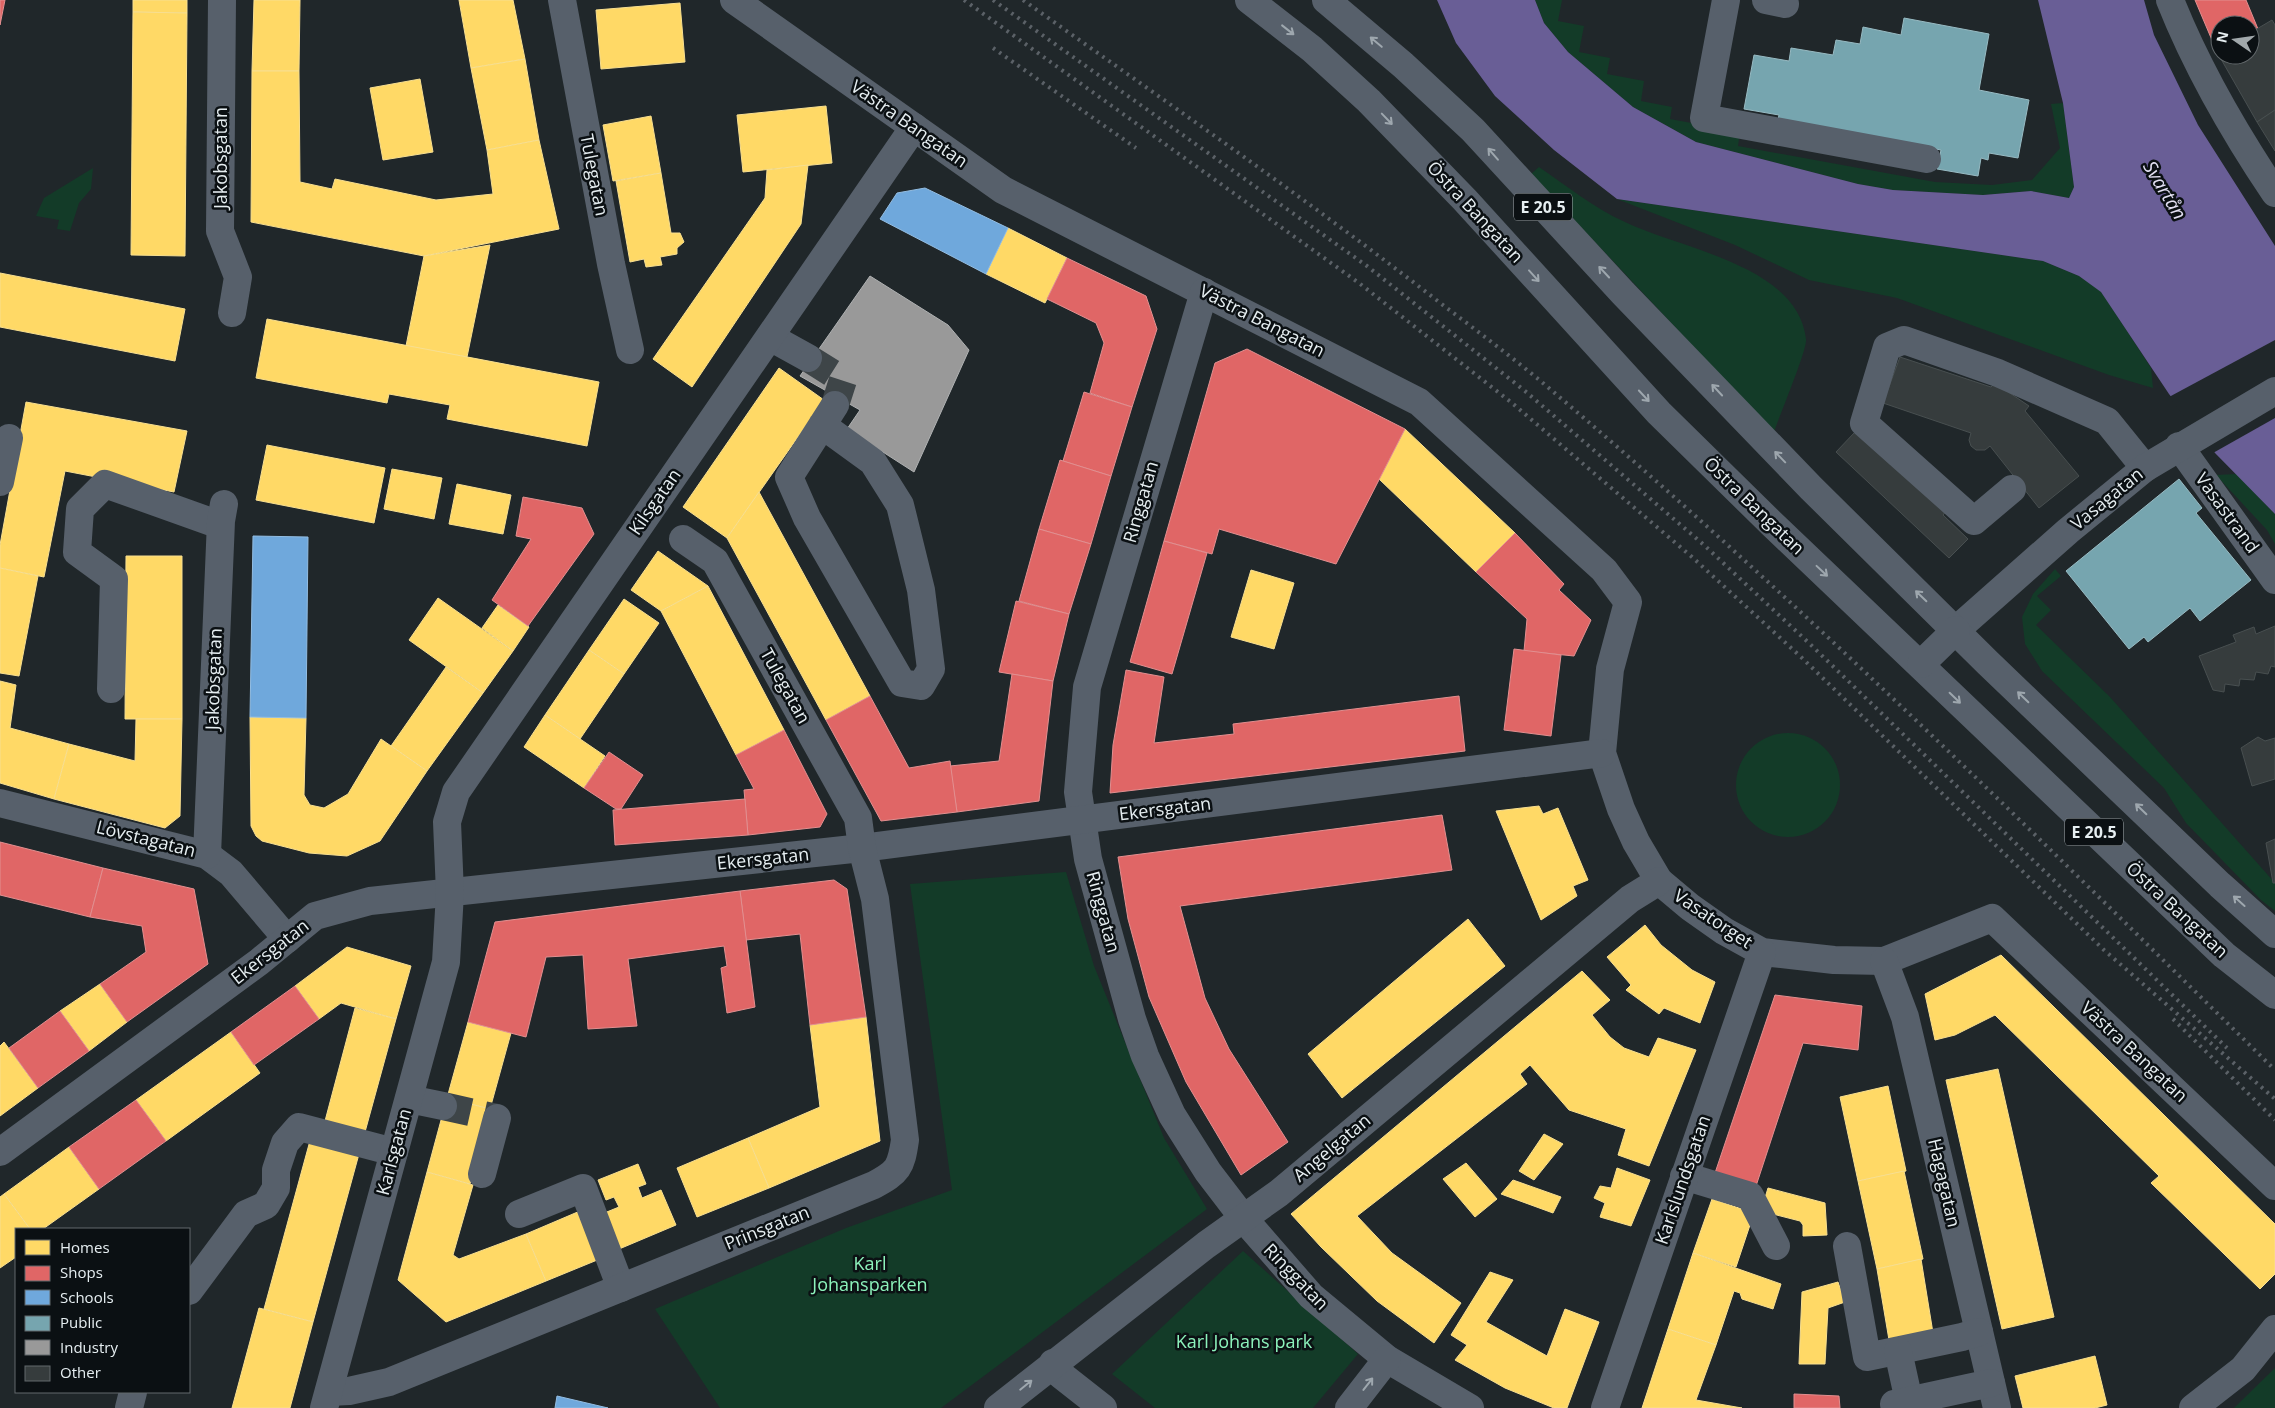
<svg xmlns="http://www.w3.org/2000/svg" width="2275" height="1408" viewBox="0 0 2275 1408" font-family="'Open Sans',sans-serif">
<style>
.green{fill:#133b28}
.water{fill:#695e96}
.pier{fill:#20272a}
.homes{fill:#ffd966;stroke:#f8df90}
.shops{fill:#e06666;stroke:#e28f90}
.schools{fill:#6fa8dc;stroke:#93bde2}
.public{fill:#76a5af;stroke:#98bbc3}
.industry{fill:#999;stroke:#b0b2b3}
.building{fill:#363c3d;stroke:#484f50}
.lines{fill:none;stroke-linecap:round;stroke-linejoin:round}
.minor-tunnel{stroke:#3e4548;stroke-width:28;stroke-dasharray:28 14;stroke-linecap:butt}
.minor{stroke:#57606b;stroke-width:28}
.major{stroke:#57606b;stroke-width:28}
.rail{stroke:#5b6167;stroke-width:4;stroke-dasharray:2.5 5;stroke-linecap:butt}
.oneway{stroke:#9ea7ae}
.labels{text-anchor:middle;stroke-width:5;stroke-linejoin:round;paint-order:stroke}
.shield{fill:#0b1013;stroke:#a4abae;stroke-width:1}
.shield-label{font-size:16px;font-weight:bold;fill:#e6eef1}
.street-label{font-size:18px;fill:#e6eef1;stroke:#0b1013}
.park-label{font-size:18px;fill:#8cf2bb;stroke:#0b1013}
.water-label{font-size:19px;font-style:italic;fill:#e3e0f3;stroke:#0b1013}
</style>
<rect width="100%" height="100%" fill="#20272a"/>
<g class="green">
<polygon points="1535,0 1562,0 1558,21 1584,26 1579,52 1610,58 1607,74 1644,81 1641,101 1672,107 1670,119 1740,132 1738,146 1935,182 1992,185 2032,180 2060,148 2051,104 2063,103 2074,187 2069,198 2031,191 1983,195 1893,190 1858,184 1696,142 1633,107 1568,52 1544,23"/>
<path d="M1539 167C1567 186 1594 208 1625 222 1680 249 1798 265 1806 339 1808 348 1779 417 1774 432L1531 174Z"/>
<polygon points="93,168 91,189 79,203 70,231 57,229 59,220 36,216 44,198"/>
<polygon points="1617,199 2043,261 2079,276 2101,291 2151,368 2153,388 2109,375 1897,298 1809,280 1735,245"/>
<polygon points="2236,474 2275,514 2275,544 2267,530 2216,475"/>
<polygon points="2055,569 2061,576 2037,596 2051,610 2036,625 2110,697 2275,883 2275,911 2261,900 2186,823 2164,788 2042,671 2025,644 2022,617 2033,594"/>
<circle cx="1788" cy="785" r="52"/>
<polygon points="1066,872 1094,966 1164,1138 1207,1209 941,1408 720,1408 655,1309 846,1228 952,1190 910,884"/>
<polygon points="1243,1251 1358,1354 1313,1408 1155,1408 1112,1374"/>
<polygon points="2275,1368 2275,1408 2234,1408"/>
</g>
<polygon class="water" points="1437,0 1535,0 1544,23 1568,52 1633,107 1696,142 1858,184 1893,190 1983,195 2031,191 2069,198 2074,187 2063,103 2038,0 2144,0 2154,35 2198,125 2275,246 2275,514 2215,453 2169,394 2101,292 2079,276 2043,261 1617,199 1554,150 1495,96 1456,43"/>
<polygon class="pier" points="2275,340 2275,418 2213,453 2169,397"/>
<g class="homes">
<polygon points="133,0 187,0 187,13 133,12"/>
<polygon points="254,0 300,0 299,71 252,71"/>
<polygon points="459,0 513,0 525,59 471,68"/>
<polygon points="680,3 685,62 601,69 596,10"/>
<polygon points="133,12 187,13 185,256 131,255"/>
<polygon points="525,59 539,140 487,150 471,68"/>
<polygon points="252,71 299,71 300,182 332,189 335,179 436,200 493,194 487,150 539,140 559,229 424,256 251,222"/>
<polygon points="420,79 433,152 383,160 370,88"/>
<polygon points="826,106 832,163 743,172 737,115"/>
<polygon points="651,116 661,173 613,181 603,125"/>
<polygon points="808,165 801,224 692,387 653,359 765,198 767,170"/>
<polygon points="661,173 671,233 680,233 684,242 677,248 677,254 660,257 662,265 646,267 644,259 630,262 616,181"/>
<polygon points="1008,228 1067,258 1045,303 986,274"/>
<polygon points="490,245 467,357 406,346 424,256"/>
<polygon points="0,273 185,309 175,361 0,327"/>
<polygon points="267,319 599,382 587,446 447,419 450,405 389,394 387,403 256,378"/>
<polygon points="779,368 824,400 727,538 683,507"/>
<polygon points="26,402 187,431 174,492 65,471 44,577 0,568 0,545"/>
<polygon points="1405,429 1515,533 1476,572 1379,479"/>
<polygon points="267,445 385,468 374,523 256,500"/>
<polygon points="392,469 442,478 434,519 384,509"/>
<polygon points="457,484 511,495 503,534 449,524"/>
<polygon points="759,492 870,696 826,720 727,538"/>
<polygon points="658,551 708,586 661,611 631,590"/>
<polygon points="126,556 182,556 182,719 125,719"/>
<polygon points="0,568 38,576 19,676 0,673"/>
<polygon points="1251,570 1294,583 1274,649 1231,637"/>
<polygon points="708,586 784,730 736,755 661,611"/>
<polygon points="438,598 513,651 483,693 409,640"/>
<polygon points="624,599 659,623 624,674 589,650"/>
<polygon points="498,605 529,627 513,651 482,628"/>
<polygon points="589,650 624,674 580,739 545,715"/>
<polygon points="446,667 483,693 427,771 391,746"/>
<polygon points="0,681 16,685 10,728 69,744 54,799 0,783"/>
<polygon points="545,715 605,756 584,788 524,747"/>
<polygon points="250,717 306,718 304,795 310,805 324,808 348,794 381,739 427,771 380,841 347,856 309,853 262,841 256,836 251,826"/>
<polygon points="136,719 182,719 180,816 165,828 54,799 69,744 135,761"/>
<polygon points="1539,806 1543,814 1558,808 1588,880 1573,886 1577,896 1541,920 1496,811"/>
<polygon points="1468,919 1505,966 1342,1098 1308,1054"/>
<polygon points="1645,925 1661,945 1692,970 1715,982 1700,1023 1664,1008 1659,1014 1626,990 1631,985 1607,957"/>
<polygon points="347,947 411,966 396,1019 341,1003 319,1019 295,986"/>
<polygon points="2001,955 2275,1224 2275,1274 2260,1289 2151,1183 2159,1176 1995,1015 1955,1035 1935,1040 1925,994"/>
<polygon points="1582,971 1610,1000 1592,1015 1610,1037 1624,1048 1649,1057 1658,1038 1696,1050 1649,1166 1618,1155 1626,1129 1569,1110 1530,1065 1520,1074 1527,1084 1357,1216 1392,1253 1461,1303 1434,1343 1377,1301 1321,1247 1291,1214"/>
<polygon points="100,984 127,1022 89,1051 60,1011"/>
<polygon points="355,1008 396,1019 365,1132 325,1121"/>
<polygon points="866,1017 880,1141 769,1188 748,1138 820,1107 810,1025"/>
<polygon points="468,1022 511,1033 490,1109 447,1098"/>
<polygon points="231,1032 260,1073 166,1141 136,1100"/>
<polygon points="4,1042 38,1088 0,1116 0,1046"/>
<polygon points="1998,1069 2054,1317 2002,1329 1946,1080"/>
<polygon points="1888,1086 1906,1171 1858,1181 1840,1097"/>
<polygon points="447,1098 490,1109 470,1184 427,1172"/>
<polygon points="314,1126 365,1132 313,1322 264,1309"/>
<polygon points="1544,1134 1563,1144 1534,1180 1519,1171"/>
<polygon points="748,1138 769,1188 697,1217 677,1168"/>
<polygon points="69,1147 99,1189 43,1229 30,1229 4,1194"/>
<polygon points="1466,1163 1497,1199 1475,1217 1443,1179"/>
<polygon points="638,1164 646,1184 638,1187 642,1198 661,1190 676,1225 612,1252 597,1216 619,1207 614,1197 606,1200 598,1180"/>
<polygon points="1617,1168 1650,1180 1631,1226 1600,1217 1605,1203 1594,1198 1600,1186 1611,1188"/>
<polygon points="1904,1171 1923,1259 1877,1269 1858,1181"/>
<polygon points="427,1172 473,1185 453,1255 459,1259 526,1234 546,1281 446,1322 398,1280"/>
<polygon points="1513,1180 1561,1197 1553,1213 1501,1194"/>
<polygon points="1768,1188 1825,1203 1827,1235 1803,1236 1803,1225 1800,1221 1761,1211"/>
<polygon points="4,1194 30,1229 16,1229 16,1257 0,1268 0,1197"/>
<polygon points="1712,1199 1754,1213 1736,1267 1693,1253"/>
<polygon points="587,1208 607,1256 546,1281 526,1234"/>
<polygon points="1693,1253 1781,1284 1773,1309 1742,1299 1740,1293 1734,1291 1716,1345 1668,1329"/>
<polygon points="1921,1259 1933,1333 1889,1340 1877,1269"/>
<polygon points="1490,1272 1513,1280 1486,1322 1547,1356 1565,1309 1599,1322 1567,1408 1554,1408 1505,1388 1455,1360 1467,1345 1451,1335"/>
<polygon points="1838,1282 1845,1302 1828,1308 1825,1364 1799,1364 1802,1292"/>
<polygon points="259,1308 313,1322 290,1408 232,1408"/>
<polygon points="1668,1329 1716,1345 1696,1400 1742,1408 1642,1408"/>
<polygon points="2095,1356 2107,1405 2095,1408 2023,1408 2015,1376"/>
</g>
<g class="shops">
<polygon points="0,0 5,0 0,25"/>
<polygon points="2195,0 2246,0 2258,29 2250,33 2250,25 2220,25 2220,50 2217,52"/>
<polygon points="1067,258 1146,296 1157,329 1132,407 1090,393 1104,343 1096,323 1047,299"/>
<polygon points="1247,349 1405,429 1336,564 1219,529 1212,554 1164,541 1215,363"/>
<polygon points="1084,392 1132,407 1111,476 1063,461"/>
<polygon points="1060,460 1111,476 1091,544 1039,529"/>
<polygon points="523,497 582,508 594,534 528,626 492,600 531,539 516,536"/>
<polygon points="1039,529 1091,544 1069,614 1019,601"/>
<polygon points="1515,533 1564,584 1559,590 1591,620 1574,656 1524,651 1527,619 1476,572"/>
<polygon points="1164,541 1207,553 1172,674 1130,662"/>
<polygon points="1016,601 1069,614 1053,681 999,672"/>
<polygon points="1514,649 1561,655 1551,736 1504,730"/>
<polygon points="1126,670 1164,677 1154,743 1234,734 1233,724 1459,696 1465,751 1110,793 1113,745"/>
<polygon points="1012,674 1053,681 1039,801 957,812 950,766 999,761"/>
<polygon points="870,696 909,768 950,761 957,812 881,821 826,720"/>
<polygon points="784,730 827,814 820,827 748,835 744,790 754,789 736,755"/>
<polygon points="609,752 643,775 621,809 616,809 584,788"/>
<polygon points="745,799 748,835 615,845 613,810"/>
<polygon points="1442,815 1452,870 1180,906 1205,998 1229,1049 1288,1142 1241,1175 1186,1082 1149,997 1128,919 1118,857"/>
<polygon points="0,842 103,868 90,917 0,895"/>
<polygon points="103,868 194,889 208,964 127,1022 100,984 146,952 142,926 90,917"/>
<polygon points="834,880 847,889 866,1017 810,1025 800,934 746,940 740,891"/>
<polygon points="740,891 755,1007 727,1013 721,968 727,966 724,946 628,959 637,1026 588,1029 583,955 546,957 526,1037 468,1022 495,922"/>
<polygon points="295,986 319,1019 254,1065 231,1032"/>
<polygon points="1775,995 1862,1006 1858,1050 1803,1043 1756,1186 1715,1173"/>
<polygon points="60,1011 89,1051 38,1088 9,1048"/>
<polygon points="136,1100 166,1141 99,1189 69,1147"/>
<polygon points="1794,1394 1839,1396 1840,1408 1794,1408"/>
</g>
<g class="schools">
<polygon points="925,188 1008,228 986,274 880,219 897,193"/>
<polygon points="253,536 308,537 306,718 250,717"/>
<polygon points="557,1396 608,1408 555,1408"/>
</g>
<g class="public">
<polygon points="1904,18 1989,34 1979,90 2029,100 2018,158 1989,153 1988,160 1981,158 1978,176 1937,169 1941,150 1778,120 1779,115 1744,109 1754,55 1789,61 1791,48 1833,55 1836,40 1860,44 1863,27 1901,35"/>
<polygon points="2179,479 2202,508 2196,513 2251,580 2200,621 2190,608 2148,642 2144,637 2129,649 2066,571"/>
</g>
<polygon class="industry" points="870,276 948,325 969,350 914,472 847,429 860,410 800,376"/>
<g class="building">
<polygon points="2272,20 2275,25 2275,110 2257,122 2217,52 2220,50 2220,55 2250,55 2250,33"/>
<polygon points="2275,110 2275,151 2257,122"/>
<polygon points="1900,357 1991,387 1995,383 2029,406 2025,411 2079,476 2039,508 1990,446 1985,450 1976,450 1971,446 1969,440 1971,433 1883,403"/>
<polygon points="1855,432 1891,465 1895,461 1947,510 1943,515 1968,539 1949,558 1836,452"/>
<polygon points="2275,626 2275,667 2271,666 2268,674 2256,672 2254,680 2240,679 2239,686 2225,684 2224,692 2213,690 2199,656 2236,642 2233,635 2254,627 2256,634"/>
<polygon points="2258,737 2265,741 2275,738 2275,779 2252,786 2241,748"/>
<polygon points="2275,839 2275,883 2273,883 2266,843"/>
</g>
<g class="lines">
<g class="minor-tunnel">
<polyline points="808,358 843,380 835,405"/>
<polyline points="443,1106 497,1118"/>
</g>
<g class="minor">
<polyline points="222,0 220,231 238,277 232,313"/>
<polyline points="562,0 611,264 630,350"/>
<polyline points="734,0 1003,190 1419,402 1604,570 1628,602 1610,669 1602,753 1621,809 1636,842 1659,881 1690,907 1724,931 1762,952 1834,960 1884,961 1992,918 2275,1186"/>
<polyline points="1726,0 1704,118 1927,159"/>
<polyline points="1766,0 1785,4"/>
<path d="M2170 0C2197 68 2234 132 2275 193"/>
<polyline points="1204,292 1087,687 1078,792 1088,859 1132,1019 1145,1056 1172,1115 1208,1172 1244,1219 1311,1296 1387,1359 1470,1408"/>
<polyline points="770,337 808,358"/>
<polyline points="822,425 873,462 900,505 921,590 931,669 921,686 902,683 807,518 789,477 835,405"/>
<polyline points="2179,446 2275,580"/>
<polyline points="0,482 9,438"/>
<polyline points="2012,489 1974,521 1864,423 1887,347 1904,340 1998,373 2107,421 2145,468"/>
<polyline points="1956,630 2068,531 2145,468 2275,391"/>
<polyline points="111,689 114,579 77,552 80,509 105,484 220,525"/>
<polyline points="0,803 207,855 231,873 287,939"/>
<polyline points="207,855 221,521 224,504"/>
<polyline points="1884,961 1905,1017 1997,1408"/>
<polyline points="409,1099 443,1106"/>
<polyline points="0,1152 259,962 315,916 370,901 862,848 1602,753"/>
<polyline points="482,1174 497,1118"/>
<polyline points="1684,1176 1750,1196 1776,1246"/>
<polyline points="519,1214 583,1188 621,1288"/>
<polyline points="1847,1246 1867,1357 1962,1337 1979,1332"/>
<polyline points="189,1291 246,1214 266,1205 276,1188 276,1170 285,1143 299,1127 394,1152"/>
<polyline points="1898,1351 1909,1401"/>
<polyline points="1053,1363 1061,1375 1103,1408"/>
<path d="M329 1392 349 1391 389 1382 874 1185C898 1172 901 1168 905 1140L875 899 862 848 858 818 715 561 683 539"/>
<polyline points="1894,1404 1991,1383"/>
<polyline points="129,1408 133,1392"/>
<polyline points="324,1408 446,962 450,893 447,822 456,792 914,127"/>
<polyline points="998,1408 1206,1245 1279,1193 1630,899 1659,881"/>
<polyline points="1349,1408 1387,1359"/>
<polyline points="1605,1408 1762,952"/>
<polyline points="2193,1408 2243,1369 2275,1329"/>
</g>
<g class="major">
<polyline points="1249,0 1312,49 1369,101 1465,200 1659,413 1771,523 2224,955 2275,995"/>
<polyline points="1326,0 1403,65 1473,130 1623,293 1811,488 1988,663 2220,885 2275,934"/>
<polyline points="1921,664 1956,630"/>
</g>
<g class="rail">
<polyline points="964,0 1359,283 1512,403 1692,557 1801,657 2104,950 2275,1099"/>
<polyline points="993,0 1367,266 1525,391 1704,545 1811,645 2227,1048"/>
<path d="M1023 0C1162 99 1304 197 1439 302 1472 327 1505 352 1537 378 1795 596 2035 834 2275 1070"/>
<polyline points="993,48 1136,148"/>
<polyline points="2173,1019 2275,1120"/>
</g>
</g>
<defs><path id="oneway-shaft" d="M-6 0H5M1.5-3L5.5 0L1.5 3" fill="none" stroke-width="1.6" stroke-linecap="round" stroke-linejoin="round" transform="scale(1.25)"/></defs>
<g class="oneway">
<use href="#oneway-shaft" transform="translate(1288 30) rotate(38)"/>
<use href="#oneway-shaft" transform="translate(1376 42) rotate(-140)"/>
<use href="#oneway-shaft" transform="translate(1387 119) rotate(46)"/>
<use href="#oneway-shaft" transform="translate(1493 154) rotate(-131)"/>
<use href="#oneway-shaft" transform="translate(1604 272) rotate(-133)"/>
<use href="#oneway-shaft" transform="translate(1534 276) rotate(48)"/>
<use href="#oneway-shaft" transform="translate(1717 390) rotate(-133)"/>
<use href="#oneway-shaft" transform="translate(1644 396) rotate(47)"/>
<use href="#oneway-shaft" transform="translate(1780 457) rotate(-134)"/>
<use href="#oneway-shaft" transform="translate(1822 571) rotate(43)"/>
<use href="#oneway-shaft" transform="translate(1921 596) rotate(-136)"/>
<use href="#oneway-shaft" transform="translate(2023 697) rotate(-136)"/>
<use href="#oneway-shaft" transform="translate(1955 698) rotate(44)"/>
<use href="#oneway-shaft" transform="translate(2141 809) rotate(-136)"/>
<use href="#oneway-shaft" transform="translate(2239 901) rotate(-138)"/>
<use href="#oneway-shaft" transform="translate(1368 1384) rotate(-52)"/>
<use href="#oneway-shaft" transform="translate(1026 1385) rotate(-39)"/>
</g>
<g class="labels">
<g class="shield">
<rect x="1514" y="193.5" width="58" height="27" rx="4"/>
<rect x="2065" y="818.5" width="58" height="27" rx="4"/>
</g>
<g class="shield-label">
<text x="1543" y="213">E 20.5</text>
<text x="2094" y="838">E 20.5</text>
</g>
<g class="street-label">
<text transform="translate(909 124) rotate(35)" y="6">Västra Bangatan</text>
<text transform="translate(221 158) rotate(-90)" y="6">Jakobsgatan</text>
<text transform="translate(594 175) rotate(79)" y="6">Tulegatan</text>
<text transform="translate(1475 212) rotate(47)" y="6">Östra Bangatan</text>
<text transform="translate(1262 321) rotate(27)" y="6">Västra Bangatan</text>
<text transform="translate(2107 499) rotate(-39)" y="6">Vasagatan</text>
<text transform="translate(655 502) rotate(-55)" y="6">Kilsgatan</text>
<text transform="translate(1141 502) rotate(-74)" y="6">Ringgatan</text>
<text transform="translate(1754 506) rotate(44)" y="6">Östra Bangatan</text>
<text transform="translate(2227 513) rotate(54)" y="6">Vasastrand</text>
<text transform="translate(214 679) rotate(-88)" y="6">Jakobsgatan</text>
<text transform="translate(785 686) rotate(61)" y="6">Tulegatan</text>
<text transform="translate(1165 809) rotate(-7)" y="6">Ekersgatan</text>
<text transform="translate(146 839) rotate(14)" y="6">Lövstagatan</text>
<text transform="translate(763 859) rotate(-6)" y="6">Ekersgatan</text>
<text transform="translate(2177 910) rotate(43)" y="6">Östra Bangatan</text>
<text transform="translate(1103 912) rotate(75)" y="6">Ringgatan</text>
<text transform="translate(1713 919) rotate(34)" y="6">Vasatorget</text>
<text transform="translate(270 952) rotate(-38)" y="6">Ekersgatan</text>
<text transform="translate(2134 1052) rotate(43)" y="6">Västra Bangatan</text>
<text transform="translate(1332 1148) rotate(-40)" y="6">Angelgatan</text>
<text transform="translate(394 1152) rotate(-75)" y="6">Karlsgatan</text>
<text transform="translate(1683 1180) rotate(-71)" y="6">Karlslundsgatan</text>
<text transform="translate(1944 1183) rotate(77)" y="6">Hagagatan</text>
<text transform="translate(767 1228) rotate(-22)" y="6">Prinsgatan</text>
<text transform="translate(1296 1277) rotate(46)" y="6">Ringgatan</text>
</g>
<g class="park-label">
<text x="870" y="1270">Karl<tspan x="870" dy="21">Johansparken</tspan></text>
<text x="1244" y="1348">Karl Johans park</text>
</g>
<g class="water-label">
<text transform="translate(2165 190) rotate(59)" y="7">Svartån</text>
</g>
</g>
<rect x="15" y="1228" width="175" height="165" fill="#0b1013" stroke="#63696c"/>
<rect x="25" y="1240" width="25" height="15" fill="#ffd966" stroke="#63696c"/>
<text x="60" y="1253" font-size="15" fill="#e6eef1">Homes</text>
<rect x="25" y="1266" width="25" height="15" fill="#e06666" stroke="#63696c"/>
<text x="60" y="1278" font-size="15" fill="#e6eef1">Shops</text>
<rect x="25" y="1290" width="25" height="15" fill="#6fa8dc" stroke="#63696c"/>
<text x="60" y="1303" font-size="15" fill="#e6eef1">Schools</text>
<rect x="25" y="1316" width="25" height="15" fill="#76a5af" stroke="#63696c"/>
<text x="60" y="1328" font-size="15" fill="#e6eef1">Public</text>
<rect x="25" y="1340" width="25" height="15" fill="#999999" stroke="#63696c"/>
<text x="60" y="1353" font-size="15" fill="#e6eef1">Industry</text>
<rect x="25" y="1366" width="25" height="15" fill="#363c3d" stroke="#63696c"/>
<text x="60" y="1378" font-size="15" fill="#e6eef1">Other</text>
<g transform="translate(2235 40) rotate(283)"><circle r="24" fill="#0b1013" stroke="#63696c"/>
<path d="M0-4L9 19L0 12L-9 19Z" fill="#a1a8ab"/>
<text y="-8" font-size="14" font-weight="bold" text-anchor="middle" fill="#e6eef1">N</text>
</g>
</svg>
